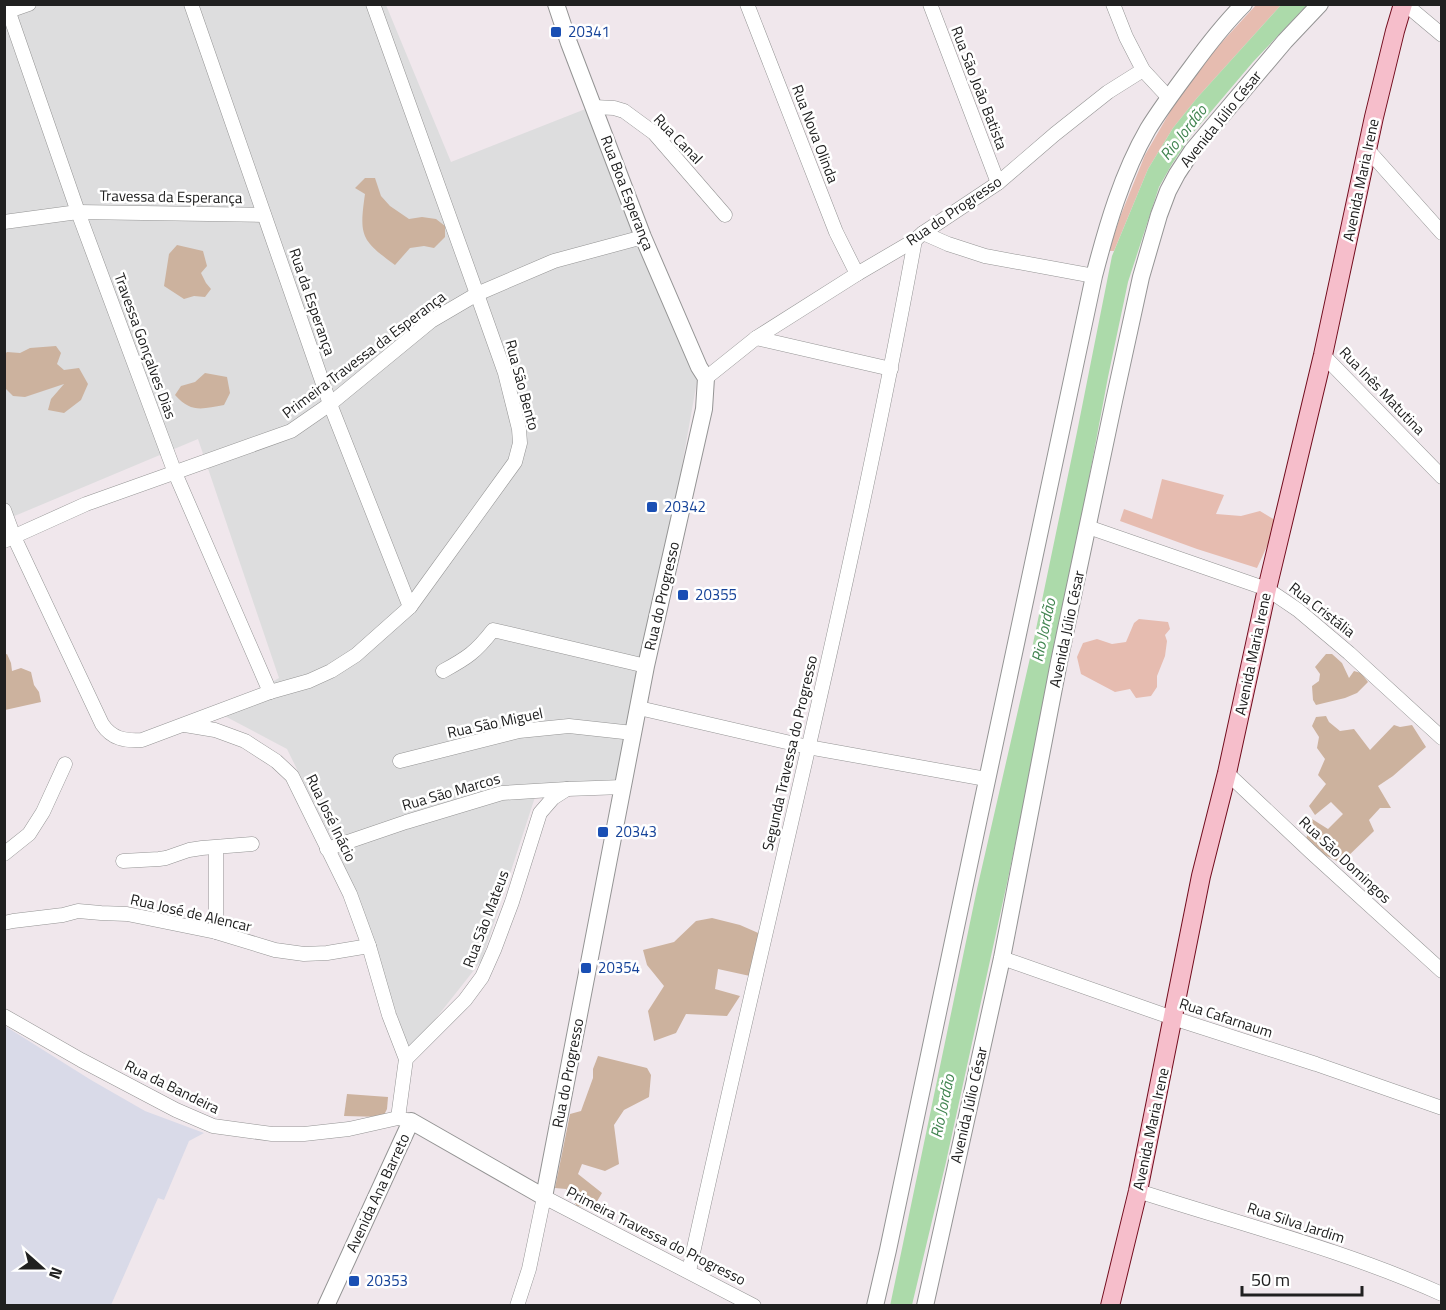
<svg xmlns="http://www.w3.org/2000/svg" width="1446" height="1310" viewBox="0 0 1446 1310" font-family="'Titillium Web',sans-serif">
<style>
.residential{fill:#ddddde}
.industrial{fill:#d9dae8}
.grass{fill:#e6bcb0}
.forest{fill:#ccb29e}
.water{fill:#acdaaa}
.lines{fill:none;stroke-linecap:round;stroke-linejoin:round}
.minor-casing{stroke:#949494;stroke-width:15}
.tertiary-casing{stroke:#949494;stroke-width:18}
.secondary-casing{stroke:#720c1d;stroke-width:20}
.minor{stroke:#fff;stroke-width:14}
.tertiary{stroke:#fff;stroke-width:16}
.secondary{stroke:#f6becb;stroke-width:18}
.transit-dot{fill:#1a4fb4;stroke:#fff;stroke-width:2}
.labels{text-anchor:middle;stroke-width:5;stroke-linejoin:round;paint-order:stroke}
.transit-label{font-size:15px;fill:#164399;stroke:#fff;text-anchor:start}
.street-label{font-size:15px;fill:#202020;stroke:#fff}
.water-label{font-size:16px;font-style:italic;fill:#418450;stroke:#fff}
</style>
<rect width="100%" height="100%" fill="#f0e7ec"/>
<polygon class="residential" points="5,5 386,5 451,162 588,108 699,370 639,708 616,782 536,794 482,960 410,1051 341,858 287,749 217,712 279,678 198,439 5,520"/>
<polygon class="industrial" points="5,1026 91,1080 145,1111 204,1133 189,1141 164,1200 158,1198 111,1305 5,1305"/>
<g class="grass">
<polygon points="1256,5 1281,5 1197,98 1173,128 1148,169 1114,251 1109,251 1120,217 1145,155 1171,110 1192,77 1222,42"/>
<polygon points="1162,479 1224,495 1216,514 1241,516 1260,511 1278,522 1257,568 1197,549 1120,521 1124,509 1152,519"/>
<polygon points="1139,619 1168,622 1170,629 1165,635 1167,641 1165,656 1157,676 1157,687 1151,696 1136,698 1130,689 1115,692 1081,674 1077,657 1083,643 1097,639 1112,644 1126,642 1134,623"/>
</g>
<g class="forest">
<path d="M365 178H375L381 196 390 206 409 219 422 217 436 219 445 226V237L434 248 424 246 410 248 395 265C361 240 359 236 365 194L355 188Z"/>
<polygon points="177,245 203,251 207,266 201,273 206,283 211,289 205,297 194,296 184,299 164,286 169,254"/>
<polygon points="56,346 61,353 57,364 64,370 79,368 88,384 81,400 64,413 48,410 51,399 64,384 25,397 13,396 5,388 5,354 7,352 20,353 30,348"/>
<path d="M205 373 227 377 230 393 224 405C202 409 191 413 175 395L181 386 195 382Z"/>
<polygon points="7,654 11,663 12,671 21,668 31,672 34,685 39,692 41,702 5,710 4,655"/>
<polygon points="1326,654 1332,654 1342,663 1349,678 1354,671 1361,673 1368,682 1357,693 1345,698 1316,705 1313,700 1312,686 1319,681 1320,674 1315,667"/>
<polygon points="1326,716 1329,722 1340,731 1354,729 1370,750 1394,725 1400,727 1412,725 1426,747 1393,776 1378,786 1391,808 1380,808 1369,820 1374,831 1341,863 1304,845 1307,836 1306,826 1312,819 1328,829 1343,814 1331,802 1315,815 1309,806 1326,784 1318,775 1325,759 1317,748 1319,737 1312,726 1316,717"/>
<polygon points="712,918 740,925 765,936 750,976 718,969 715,989 740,996 727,1016 686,1014 676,1033 654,1041 648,1011 664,986 647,965 643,950 674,942 696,921"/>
<polygon points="598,1056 647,1068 651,1075 649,1097 624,1110 614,1125 619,1164 605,1171 582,1164 578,1174 602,1193 593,1208 577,1206 566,1189 555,1188 570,1114 581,1111 593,1078 593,1069"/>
<polygon points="347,1094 388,1097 387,1109 383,1117 344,1116"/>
</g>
<polygon class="water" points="1281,5 1307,5 1253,62 1192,134 1172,164 1159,187 1128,282 1108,377 1064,611 1007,883 946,1162 912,1305 890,1306 977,889 1030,658 1077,432 1112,256 1148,169 1173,128 1197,98"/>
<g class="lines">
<g class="minor-casing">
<g id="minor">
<polyline points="6,4 78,212 175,473 270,692"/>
<polyline points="191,4 330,404 410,607"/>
<polyline points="747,4 836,232 857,274"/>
<polyline points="930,4 998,183"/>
<polyline points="1113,4 1126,37 1143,70 1169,98"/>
<polyline points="1405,4 1442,35"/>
<polyline points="9,11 29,4"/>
<polyline points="594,107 614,108 624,111 654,133 725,215"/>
<polyline points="1367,149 1442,233"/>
<polyline points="4,222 78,212 264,215"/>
<polyline points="923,233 948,244 985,256 1094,276"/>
<polyline points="756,338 891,369"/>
<polyline points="1323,355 1442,477"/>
<polyline points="706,378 756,338 857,274 915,240 923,233 998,183 1055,134 1108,92 1143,70"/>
<path d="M4 510 14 537 102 724C112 739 125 741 142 740L270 692 309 681 331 671 356 655 410 607 515 462 520 443 519 429 505 373 477 294 373 4"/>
<polyline points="1088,527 1267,589 1298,610 1349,653 1442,738"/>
<polyline points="4,541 86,504 291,431 330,404 431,321 477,294 554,261 643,237"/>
<path d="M443 671C467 658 476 652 493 630L646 666"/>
<polyline points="639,708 808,747 986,779"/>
<polyline points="185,725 215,730 245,741 276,761 292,776 350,894 369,946 389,1015 406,1059"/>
<polyline points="400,761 519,731 569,726 633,733"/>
<polyline points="1227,773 1312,853 1442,971"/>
<polyline points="216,848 216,932"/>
<polyline points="327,849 406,822 502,793 567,789 623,787"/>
<polyline points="4,854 29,834 43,812 65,764"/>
<polyline points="123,861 159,859 166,858 189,850 202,848 252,844"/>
<polyline points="4,923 13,921 63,915 78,911 101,913 127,914 147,918 216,932 275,950 304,954 327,953 369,946"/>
<polyline points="1002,958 1173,1018 1316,1064 1442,1108"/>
<polyline points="4,1016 81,1060 176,1110 213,1126 272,1134 304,1134 349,1129 398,1118 411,1121"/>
<polyline points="398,1118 406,1059 465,1000 482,977 494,950 512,902 540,813 553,798 567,789"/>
<path d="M1138 1191C1240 1224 1344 1250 1442 1294"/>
<path d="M689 1271C764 927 852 586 915 240"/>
<polyline points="517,1306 529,1269 544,1197 754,1306"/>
</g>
</g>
<g class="tertiary-casing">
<g id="tertiary">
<polyline points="326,1306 411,1121 544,1197 646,666 704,409 706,378 699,367 643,237 569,43 556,4"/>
<path d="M875 1306 888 1250C956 925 1025 601 1094 276 1107 226 1122 174 1148 129 1161 108 1176 88 1191 68 1207 46 1224 24 1244 4"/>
<polyline points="925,1306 1002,958 1059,662 1114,401 1141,277 1159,215 1168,191 1177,174 1192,151 1285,41 1320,4"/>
</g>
</g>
<g class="secondary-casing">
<polyline id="secondary" points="1110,1306 1138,1191 1201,876 1227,773 1267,589 1323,355 1374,117 1395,31 1403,4"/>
</g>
<use href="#minor" class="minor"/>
<use href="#tertiary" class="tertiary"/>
<use href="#secondary" class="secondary"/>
</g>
<g class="transit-dot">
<rect x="550" y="26" width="12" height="12" rx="3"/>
<rect x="646" y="501" width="12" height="12" rx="3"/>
<rect x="677" y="589" width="12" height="12" rx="3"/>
<rect x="597" y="826" width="12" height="12" rx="3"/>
<rect x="580" y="962" width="12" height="12" rx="3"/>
<rect x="348" y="1275" width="12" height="12" rx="3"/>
</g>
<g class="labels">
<g class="transit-label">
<text x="568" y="37">20341</text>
<text x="664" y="512">20342</text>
<text x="695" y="600">20355</text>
<text x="615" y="837">20343</text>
<text x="598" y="973">20354</text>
<text x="366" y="1286">20353</text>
</g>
<g class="street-label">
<text transform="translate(979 88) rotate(69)" y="5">Rua São João Batista</text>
<text transform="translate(1221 119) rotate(-51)" y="5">Avenida Júlio César</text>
<text transform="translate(815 134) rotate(69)" y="5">Rua Nova Olinda</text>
<text transform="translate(678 139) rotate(46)" y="5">Rua Canal</text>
<text transform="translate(1361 180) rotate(-78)" y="5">Avenida Maria Irene</text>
<text transform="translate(627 193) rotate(69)" y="5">Rua Boa Esperança</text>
<text transform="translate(171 197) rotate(1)" y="5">Travessa da Esperança</text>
<text transform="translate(954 211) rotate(-34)" y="5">Rua do Progresso</text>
<text transform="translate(312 302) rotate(71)" y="5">Rua da Esperança</text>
<text transform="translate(145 346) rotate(70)" y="5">Travessa Gonçalves Dias</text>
<text transform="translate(364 355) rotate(-37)" y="5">Primeira Travessa da Esperança</text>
<text transform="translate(522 385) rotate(75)" y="5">Rua São Bento</text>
<text transform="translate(1382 391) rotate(46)" y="5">Rua Inês Matutina</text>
<text transform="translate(662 596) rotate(-77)" y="5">Rua do Progresso</text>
<text transform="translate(1322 610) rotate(38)" y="5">Rua Cristália</text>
<text transform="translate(1067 629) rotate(-78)" y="5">Avenida Júlio César</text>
<text transform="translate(1253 654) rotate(-78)" y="5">Avenida Maria Irene</text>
<text transform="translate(495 723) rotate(-12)" y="5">Rua São Miguel</text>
<text transform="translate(790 753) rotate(-77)" y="5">Segunda Travessa do Progresso</text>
<text transform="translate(451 792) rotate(-16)" y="5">Rua São Marcos</text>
<text transform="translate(331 818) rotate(64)" y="5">Rua José Inácio</text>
<text transform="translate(1345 860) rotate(43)" y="5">Rua São Domingos</text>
<text transform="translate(191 913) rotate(13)" y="5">Rua José de Alencar</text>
<text transform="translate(486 919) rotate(-69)" y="5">Rua São Mateus</text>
<text transform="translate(1226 1018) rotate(18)" y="5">Rua Cafarnaum</text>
<text transform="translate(568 1073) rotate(-79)" y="5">Rua do Progresso</text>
<text transform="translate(172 1087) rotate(26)" y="5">Rua da Bandeira</text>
<text transform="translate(969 1105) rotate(-77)" y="5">Avenida Júlio César</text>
<text transform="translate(1151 1129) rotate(-78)" y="5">Avenida Maria Irene</text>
<text transform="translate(378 1193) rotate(-65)" y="5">Avenida Ana Barreto</text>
<text transform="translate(1296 1223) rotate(18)" y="5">Rua Silva Jardim</text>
<text transform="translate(656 1236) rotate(27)" y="5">Primeira Travessa do Progresso</text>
</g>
<g class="water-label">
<text transform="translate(1183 132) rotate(-52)" y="6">Rio Jordão</text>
<text transform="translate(1043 630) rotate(-78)" y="6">Rio Jordão</text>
<text transform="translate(942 1106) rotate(-78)" y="6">Rio Jordão</text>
</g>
</g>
<rect width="1446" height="1310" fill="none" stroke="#202020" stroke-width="12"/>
<g transform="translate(42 1268) rotate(111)" stroke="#ffffff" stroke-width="4.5" paint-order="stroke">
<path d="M0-4.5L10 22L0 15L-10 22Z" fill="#202020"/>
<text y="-9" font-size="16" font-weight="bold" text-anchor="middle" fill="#202020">N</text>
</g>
<path d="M1242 1286v9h120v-9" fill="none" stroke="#202020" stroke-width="3"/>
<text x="1251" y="1286" font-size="18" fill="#202020" stroke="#ffffff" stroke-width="4.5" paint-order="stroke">50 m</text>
</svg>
